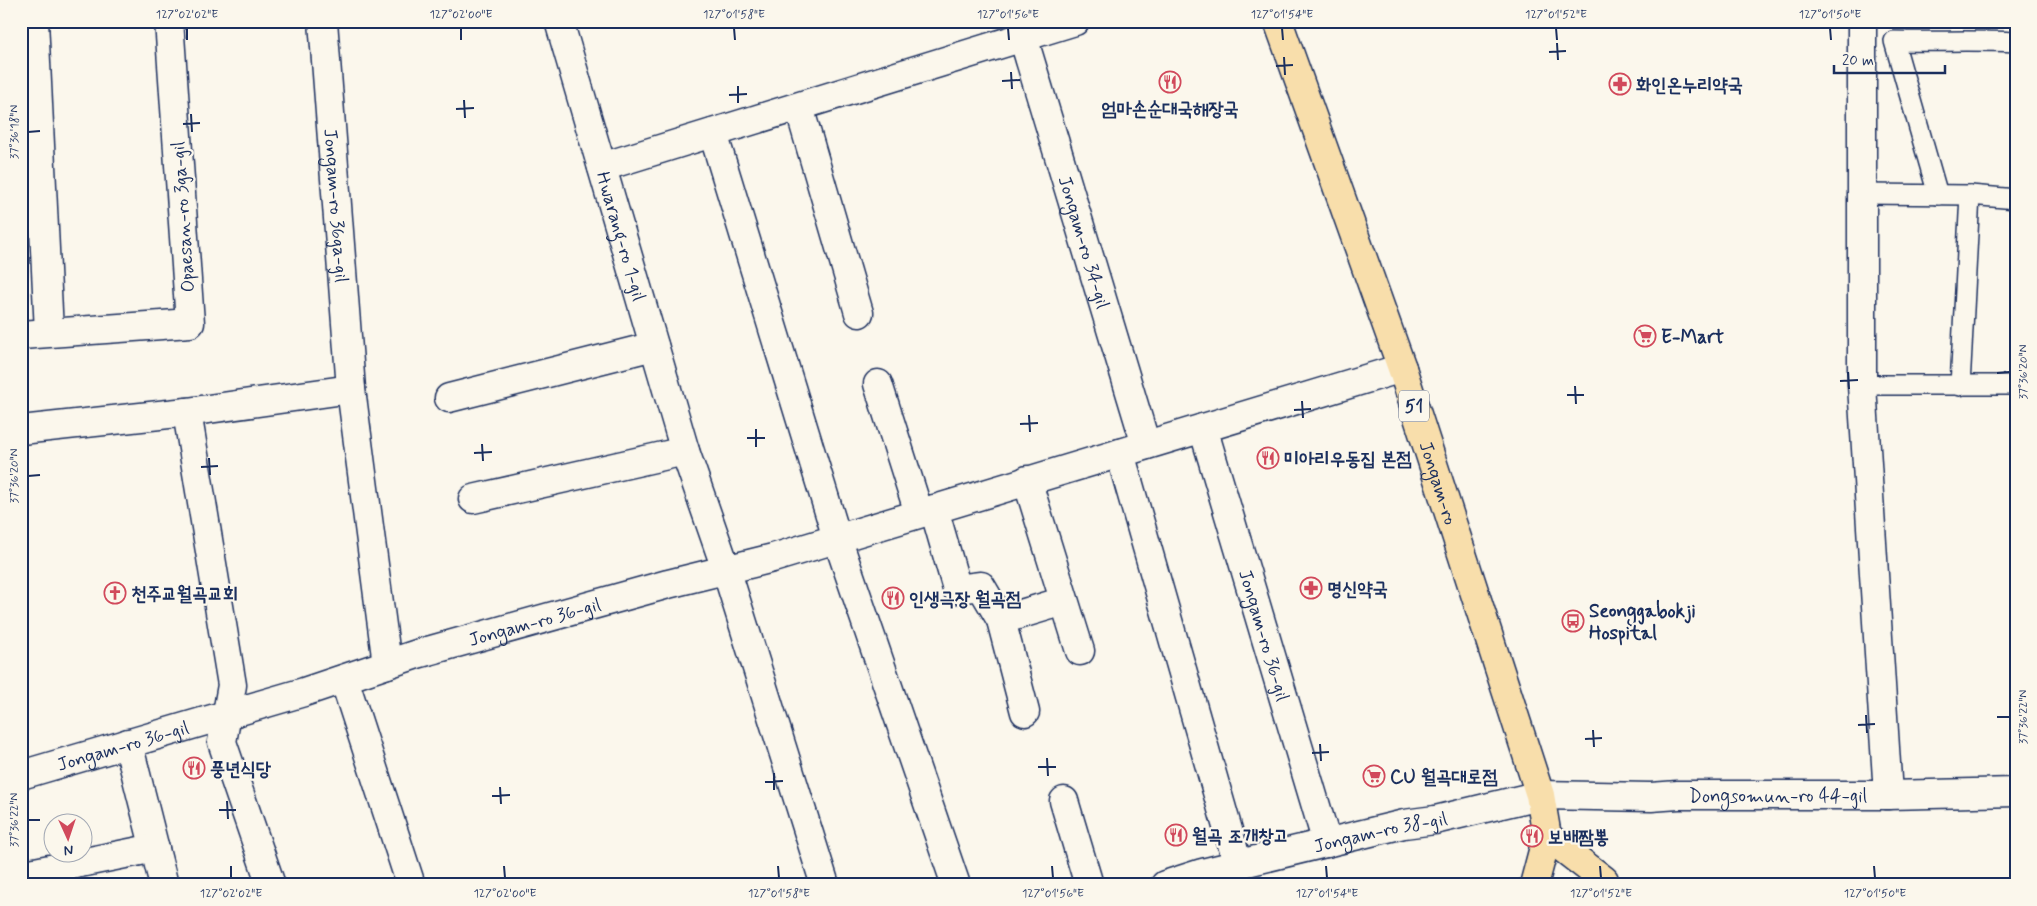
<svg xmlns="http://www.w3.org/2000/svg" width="2037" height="906" viewBox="0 0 2037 906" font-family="Mynerve,'Poor Story',sans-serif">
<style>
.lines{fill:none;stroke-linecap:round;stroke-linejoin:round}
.service-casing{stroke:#1b2f5e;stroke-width:22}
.minor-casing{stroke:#1b2f5e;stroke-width:31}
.tertiary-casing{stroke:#1b2f5e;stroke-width:31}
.primary-casing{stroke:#1b2f5e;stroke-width:31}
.service{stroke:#fbf7ec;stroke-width:19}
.minor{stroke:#fbf7ec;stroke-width:28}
.tertiary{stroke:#fbf7ec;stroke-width:28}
.primary{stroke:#f8deab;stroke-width:28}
.ticks{fill:none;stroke:#1b2f5e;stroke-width:2}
.labels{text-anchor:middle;stroke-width:4.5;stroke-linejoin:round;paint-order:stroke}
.shield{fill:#fbf7ec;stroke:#5e6b89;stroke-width:1}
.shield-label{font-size:18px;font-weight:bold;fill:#1b2f5e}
.poi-label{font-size:19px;font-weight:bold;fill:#1b2f5e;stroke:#fbf7ec;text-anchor:start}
.street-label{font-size:19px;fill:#1b2f5e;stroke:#fbf7ec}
.neatline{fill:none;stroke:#1b2f5e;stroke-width:2}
.ticks-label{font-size:12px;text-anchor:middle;fill:#1b2f5e}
</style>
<rect width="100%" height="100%" fill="#fbf7ec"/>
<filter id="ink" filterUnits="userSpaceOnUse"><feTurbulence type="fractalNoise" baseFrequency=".02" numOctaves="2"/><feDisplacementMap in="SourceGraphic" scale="10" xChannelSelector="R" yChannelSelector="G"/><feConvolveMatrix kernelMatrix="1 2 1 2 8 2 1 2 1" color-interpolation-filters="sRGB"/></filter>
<g filter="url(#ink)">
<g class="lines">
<g class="service-casing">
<g id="service">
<polyline points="1862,194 1970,195 2016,199"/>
<path d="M1938 195 1894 41C1935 42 1975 40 2016 42"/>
<polyline points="1862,385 2016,385"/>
<polyline points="1960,386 1970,195"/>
</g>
</g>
<g class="minor-casing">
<g id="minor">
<polyline points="34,21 49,332"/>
<path id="s1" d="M323 21 351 389 387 664"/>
<path id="s2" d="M559 21 685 451 726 569 825 885"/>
<polyline points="1862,21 1862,385 1888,795"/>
<path id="s3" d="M1023 37 1146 445"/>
<polyline points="799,107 859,313"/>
<polyline points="713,133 837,538 956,885"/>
<polyline points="602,167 1075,21"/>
<polyline points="21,335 190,323 169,21"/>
<polyline points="878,384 919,513"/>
<polyline points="449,398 654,346"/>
<polyline points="187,412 232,685 222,742 271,885"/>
<path id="s4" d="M1203 428 1327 843"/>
<polyline points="21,430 187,412 351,389"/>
<polyline points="1120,453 1238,865"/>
<polyline points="1027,480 1080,651"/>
<polyline points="473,499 685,451"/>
<polyline points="934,509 957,589 981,586 1001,620 1025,712"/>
<polyline points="1001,620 1064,601"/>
<polyline points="344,679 411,885"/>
<polyline points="128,743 164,885"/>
<path id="s5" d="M21 775 304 692 417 654 668 584 773 558 1402 368"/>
<polyline points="1064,801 1089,885"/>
<polyline points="28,885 25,874 155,848"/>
</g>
</g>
<g class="tertiary-casing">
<g id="tertiary">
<path id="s6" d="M1165 885 1202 873 1404 824 1435 820 1540 795 1651 797 1678 795H1888L2016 792"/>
</g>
</g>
<g class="primary-casing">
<g id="primary">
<path id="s7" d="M1278 21 1402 368 1540 795 1547 836 1534 885"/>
<polyline points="1547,836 1604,880 1605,885"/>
</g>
</g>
<use href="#service" class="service"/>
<use href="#minor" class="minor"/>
<use href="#tertiary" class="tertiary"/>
<use href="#primary" class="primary"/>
</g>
</g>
<path class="ticks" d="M187 28V40M461 28V40M734 28 735 40M1008 28 1009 40M1282 28 1283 40M1556 28 1557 40M1830 28 1831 40M1557 43 1558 60M1549 52 1566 51M1284 57 1285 75M1276 66 1293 65M1011 72 1012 89M1002 81 1020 80M738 86V103M729 95 747 94M464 100 465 118M456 109 474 108M191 114 192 132M183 124 200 123M28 132 40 131M1848 372 1849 389M1997 373 2010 372M1840 381 1858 380M1575 386 1576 404M1567 395H1584M1302 401 1303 418M1294 410 1311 409M1029 415 1030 432M1020 424 1038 423M756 429V447M747 438H765M482 444 483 461M474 453 492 452M209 458 210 475M201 467 218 466M28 476 40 475M1866 715 1867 733M1997 717H2010M1858 725 1875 724M1593 730 1594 747M1585 739 1602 738M1320 744 1321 761M1312 753 1329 752M1047 758 1048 776M1038 767H1056M774 773V790M765 782 783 781M500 787 501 804M492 796 510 795M227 801 228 819M219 810H236M28 820H40M231 866V878M504 866 505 878M778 866 779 878M1052 866 1053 878M1326 866 1327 878M1600 866 1601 878M1874 866 1875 878"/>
<defs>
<g id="restaurant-ring" transform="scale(1.125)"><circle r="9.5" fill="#fbf7ec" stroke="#d1495b" stroke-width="1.5"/><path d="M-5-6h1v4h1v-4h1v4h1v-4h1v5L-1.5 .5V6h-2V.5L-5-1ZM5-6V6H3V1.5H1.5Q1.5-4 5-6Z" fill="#d1495b"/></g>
<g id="pharmacy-ring" transform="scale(1.125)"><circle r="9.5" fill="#fbf7ec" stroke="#d1495b" stroke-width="1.5"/><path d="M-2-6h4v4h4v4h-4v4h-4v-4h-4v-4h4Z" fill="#d1495b"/></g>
<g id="supermarket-ring" transform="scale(1.125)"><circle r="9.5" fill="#fbf7ec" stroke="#d1495b" stroke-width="1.5"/><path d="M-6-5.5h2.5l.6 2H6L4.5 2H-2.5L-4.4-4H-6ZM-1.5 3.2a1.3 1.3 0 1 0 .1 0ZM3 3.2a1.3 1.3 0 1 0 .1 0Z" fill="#d1495b"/></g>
<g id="church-ring" transform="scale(1.125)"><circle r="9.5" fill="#fbf7ec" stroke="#d1495b" stroke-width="1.5"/><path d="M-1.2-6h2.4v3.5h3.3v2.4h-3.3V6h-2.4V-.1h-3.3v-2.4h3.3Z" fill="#d1495b"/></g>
<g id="bus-ring" transform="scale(1.125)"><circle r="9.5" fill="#fbf7ec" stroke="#d1495b" stroke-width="1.5"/><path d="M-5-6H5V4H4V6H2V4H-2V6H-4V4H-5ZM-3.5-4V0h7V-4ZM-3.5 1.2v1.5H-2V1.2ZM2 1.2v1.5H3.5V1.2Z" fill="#d1495b"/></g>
</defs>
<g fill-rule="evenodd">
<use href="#restaurant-ring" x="1170" y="82"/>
<use href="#pharmacy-ring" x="1620" y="84"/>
<use href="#supermarket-ring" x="1645" y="336"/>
<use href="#restaurant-ring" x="1268" y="458"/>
<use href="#pharmacy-ring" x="1311" y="588"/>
<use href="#church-ring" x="115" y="593"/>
<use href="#restaurant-ring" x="893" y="598"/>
<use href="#bus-ring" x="1573" y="621"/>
<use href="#restaurant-ring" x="194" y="768"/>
<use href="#supermarket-ring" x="1374" y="776"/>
<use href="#restaurant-ring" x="1176" y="835"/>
<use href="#restaurant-ring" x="1532" y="836"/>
</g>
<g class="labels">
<rect class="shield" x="1399" y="390.5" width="30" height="31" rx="4"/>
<g class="shield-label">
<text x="1414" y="412">51</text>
</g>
<g class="poi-label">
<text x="1636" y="91">화인온누리약국</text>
<text x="1170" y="115" text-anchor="middle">엄마손순대국해장국</text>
<text x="1661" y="343">E-Mart</text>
<text x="1284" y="465">미아리우동집 본점</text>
<text x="1327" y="595">명신약국</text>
<text x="131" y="600">천주교월곡교회</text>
<text x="909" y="605">인생극장 월곡점</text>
<text x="1589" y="617">Seonggabokji<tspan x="1589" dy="22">Hospital</tspan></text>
<text x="210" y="775">풍년식당</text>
<text x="1390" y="783">CU 월곡대로점</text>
<text x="1192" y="842">월곡 조개창고</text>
<text x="1548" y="843">보배짬뽕</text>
</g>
<g class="street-label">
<text dy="7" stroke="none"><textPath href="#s1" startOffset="185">Jongam-ro 36ga-gil</textPath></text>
<text transform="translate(182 217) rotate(-94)" y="7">Opaesan-ro 3ga-gil</text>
<text dy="7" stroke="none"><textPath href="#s2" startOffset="224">Hwarang-ro 1-gil</textPath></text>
<text dy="7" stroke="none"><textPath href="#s3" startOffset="214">Jongam-ro 34-gil</textPath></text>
<text dy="7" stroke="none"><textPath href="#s7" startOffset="489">Jongam-ro</textPath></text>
<text dy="7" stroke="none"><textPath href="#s5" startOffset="536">Jongam-ro 36-gil</textPath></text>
<text dy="7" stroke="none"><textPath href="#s4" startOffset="216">Jongam-ro 36-gil</textPath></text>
<text dy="7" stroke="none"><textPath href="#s5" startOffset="106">Jongam-ro 36-gil</textPath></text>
<text dy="7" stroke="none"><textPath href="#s6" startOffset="624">Dongsomun-ro 44-gil</textPath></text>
<text dy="7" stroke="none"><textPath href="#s6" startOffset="222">Jongam-ro 38-gil</textPath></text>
</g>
</g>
<rect width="2037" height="906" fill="none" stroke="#fbf7ec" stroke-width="55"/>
<g transform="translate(68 838) rotate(177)"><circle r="24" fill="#fbf7ec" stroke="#a1a7b3"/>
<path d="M0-4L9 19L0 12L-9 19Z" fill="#d1495b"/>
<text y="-8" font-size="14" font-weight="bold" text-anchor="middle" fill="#1b2f5e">N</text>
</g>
<path d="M1834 65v8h111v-8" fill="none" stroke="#1b2f5e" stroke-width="2.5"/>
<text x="1842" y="65" font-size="15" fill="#1b2f5e" stroke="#fbf7ec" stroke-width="4" paint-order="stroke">20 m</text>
<rect x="28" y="28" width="1982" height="850" class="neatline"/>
<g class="ticks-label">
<text x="187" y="18">127°02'02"E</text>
<text x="461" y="18">127°02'00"E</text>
<text x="734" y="18">127°01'58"E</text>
<text x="1008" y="18">127°01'56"E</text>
<text x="1282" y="18">127°01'54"E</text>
<text x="1556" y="18">127°01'52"E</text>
<text x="1830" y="18">127°01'50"E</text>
<text transform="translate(14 132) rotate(-90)" y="4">37°36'18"N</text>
<text transform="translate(2023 372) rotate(-90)" y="4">37°36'20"N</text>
<text transform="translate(14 476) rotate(-90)" y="4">37°36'20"N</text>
<text transform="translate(2023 717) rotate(-90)" y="4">37°36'22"N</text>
<text transform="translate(14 820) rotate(-90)" y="4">37°36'22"N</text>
<text x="231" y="897">127°02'02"E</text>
<text x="505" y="897">127°02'00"E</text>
<text x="779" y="897">127°01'58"E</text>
<text x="1053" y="897">127°01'56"E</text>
<text x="1327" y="897">127°01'54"E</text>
<text x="1601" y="897">127°01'52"E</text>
<text x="1875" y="897">127°01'50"E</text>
</g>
</svg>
